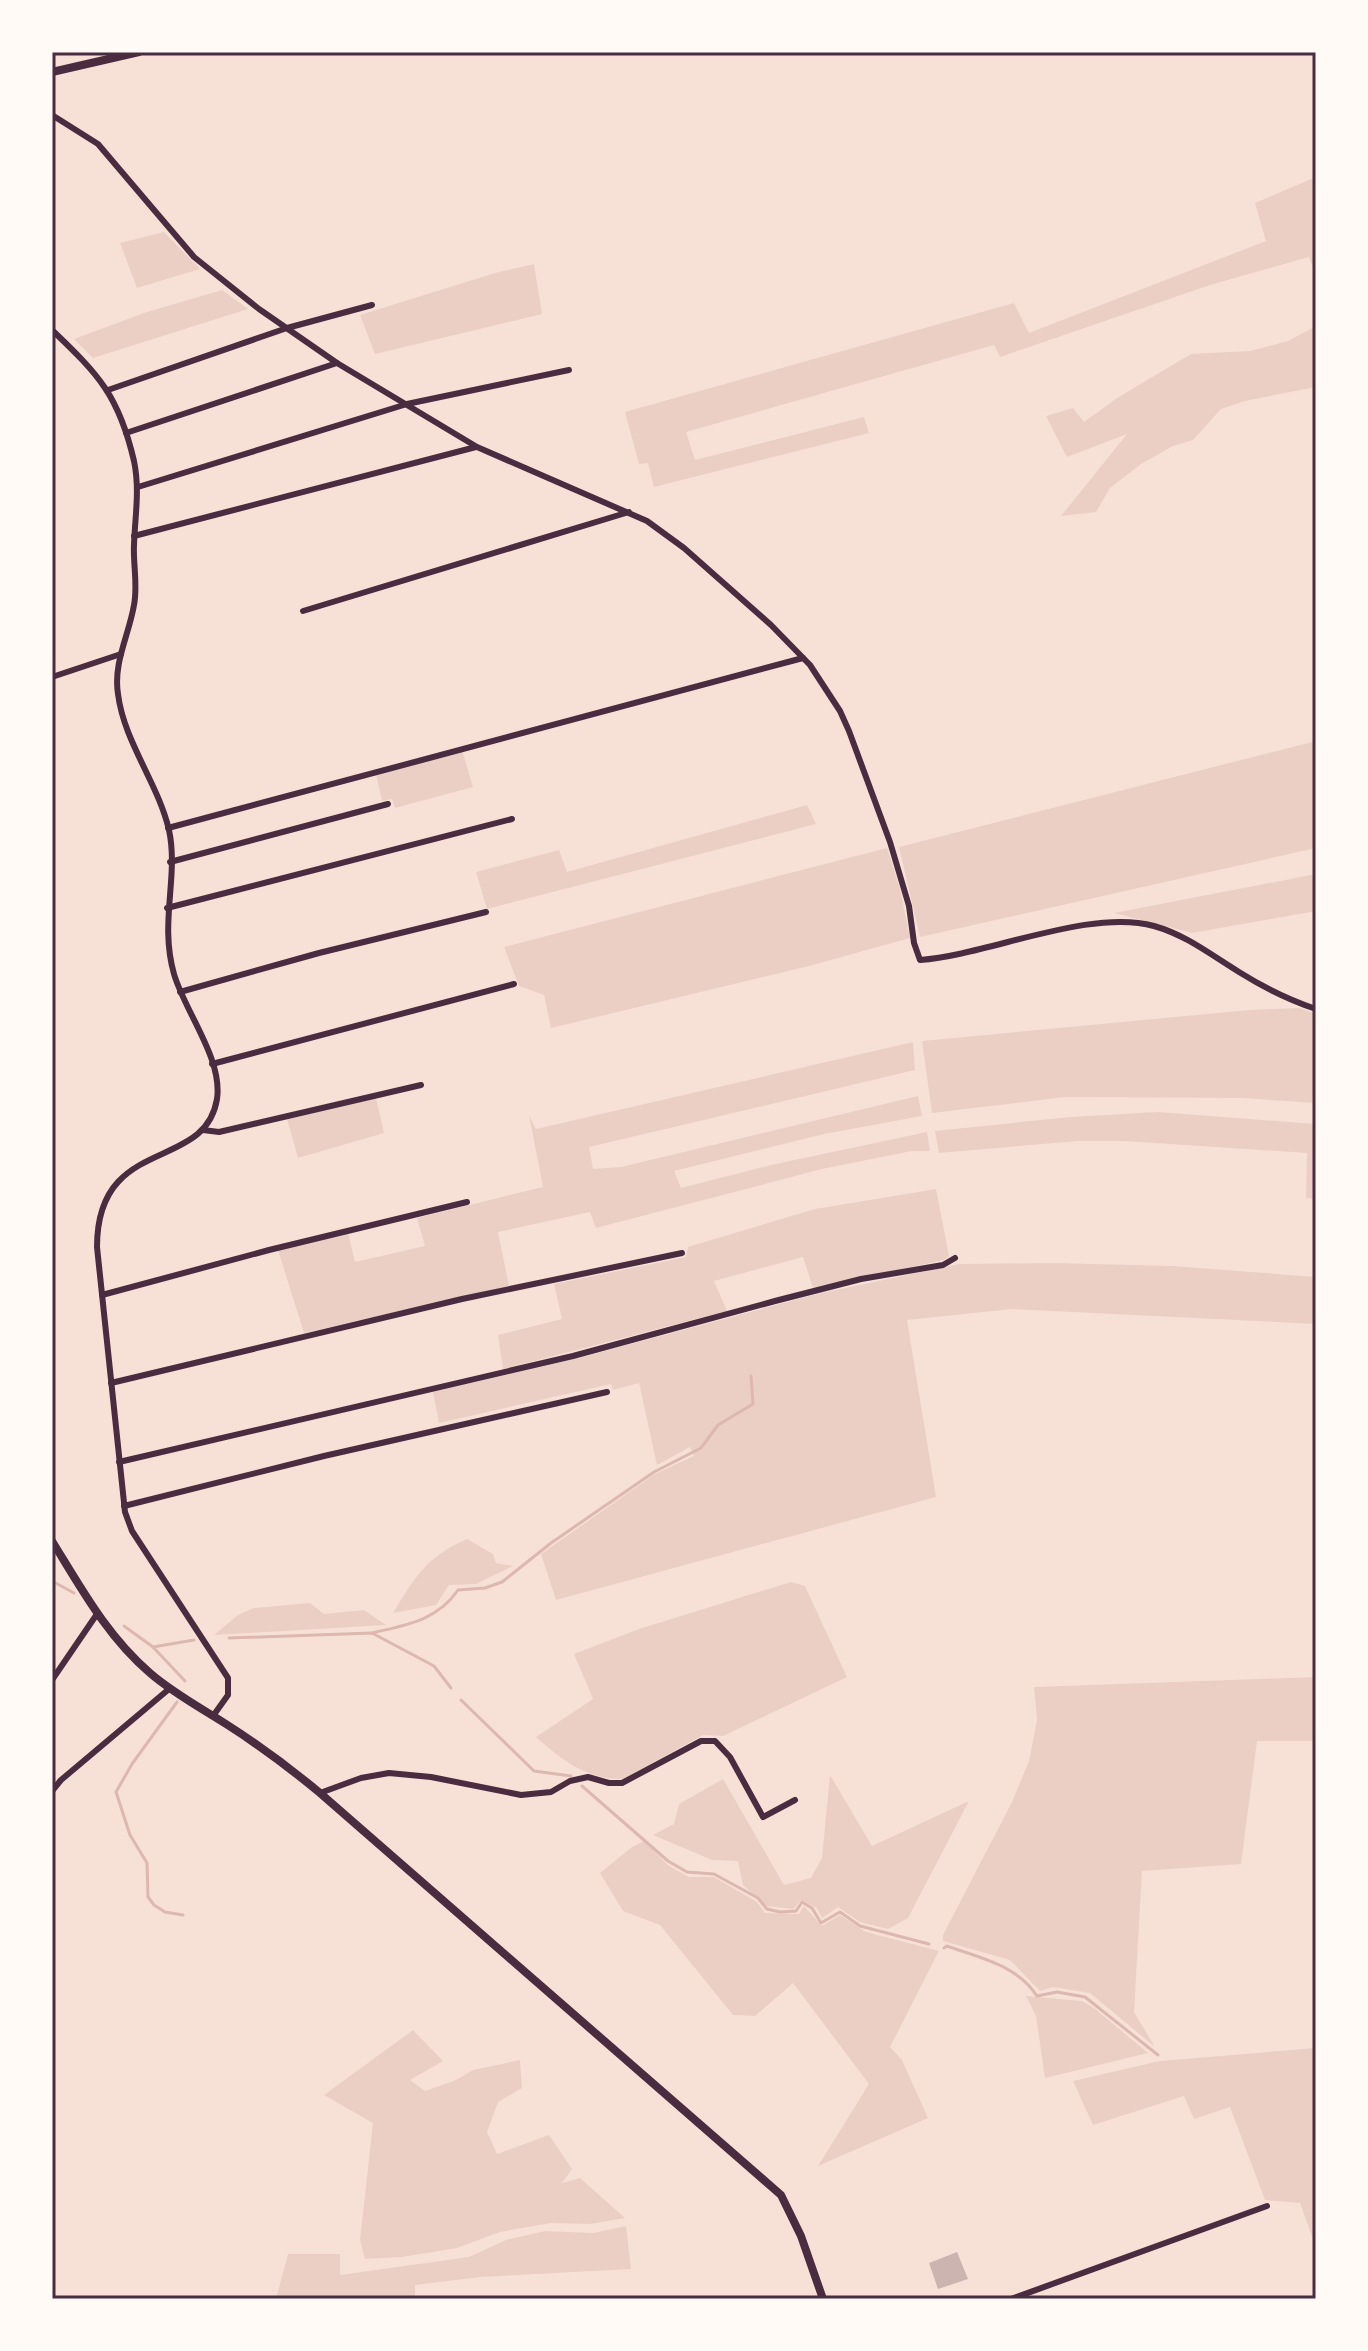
<svg xmlns="http://www.w3.org/2000/svg" width="1368" height="2351" viewBox="0 0 1368 2351" font-family="Ubuntu,sans-serif">
<style>
.green{fill:#ebcfc5}
.lines{fill:none;stroke-linecap:round;stroke-linejoin:round}
.stream{stroke:#dcb8b0;stroke-width:3}
.building{fill:#ccb4b1}
.minor{stroke:#4a2c40;stroke-width:6}
.tertiary{stroke:#4a2c40;stroke-width:8}
.neatline{fill:none;stroke:#4a2c40;stroke-width:3}
</style>
<rect width="100%" height="100%" fill="#f7e1d7"/>
<g class="green">
<polygon points="1316,177 1316,276 1309,257 1210,285 1000,357 994,345 686,432 695,460 864,417 869,433 654,487 648,463 639,464 625,412 1014,303 1029,333 1266,241 1255,203"/>
<polygon points="164,232 200,269 137,288 120,243"/>
<polygon points="534,264 542,314 375,354 360,315 495,273"/>
<polygon points="222,290 248,309 93,358 74,339 144,313"/>
<polygon points="1316,326 1316,387 1245,401 1221,409 1193,440 1173,446 1141,464 1110,488 1096,512 1061,516 1127,434 1067,457 1046,416 1073,408 1084,422 1117,398 1191,354 1250,351 1288,341"/>
<polygon points="1316,741 1316,848 920,937 899,847"/>
<polygon points="462,750 473,787 395,808 392,799 382,801 376,774"/>
<polygon points="807,805 816,824 487,909 476,872 559,850 567,872"/>
<polygon points="887,848 900,889 910,938 809,966 551,1028 544,995 519,986 504,947"/>
<polygon points="1316,874 1316,911 1192,933 1114,913"/>
<polygon points="1299,1008 1316,1014 1316,1103 1242,1098 1065,1097 932,1113 922,1041 1249,1010"/>
<polygon points="913,1042 915,1070 589,1147 593,1169 621,1167 918,1096 922,1116 824,1134 674,1171 681,1188 771,1165 927,1132 930,1151 912,1151 822,1169 596,1228 590,1212 498,1232 509,1286 304,1333 278,1250 348,1233 355,1262 425,1246 417,1218 543,1187 529,1115 536,1129"/>
<polygon points="376,1098 384,1133 298,1158 287,1119"/>
<polygon points="1158,1112 1316,1124 1316,1199 1306,1198 1307,1153 1124,1141 1078,1141 939,1153 935,1131 1070,1117"/>
<polygon points="936,1189 949,1256 944,1260 813,1288 803,1257 714,1281 727,1311 503,1369 498,1335 562,1319 554,1284 686,1257 688,1247 815,1209"/>
<polygon points="1053,1263 1173,1266 1316,1277 1316,1324 1012,1309 907,1320 936,1497 556,1600 541,1554 655,1474 694,1456 690,1447 657,1465 639,1383 613,1390 611,1384 439,1423 433,1392 579,1358 817,1294 959,1264"/>
<path d="M467 1539 493 1554 496 1563 513 1566 476 1584 449 1585 436 1605 393 1613C416 1576 426 1557 467 1539Z"/>
<path d="M791 1582 805 1586 847 1677 723 1736 703 1735 623 1779C586 1779 563 1761 536 1737L593 1699 574 1654 639 1629Z"/>
<polygon points="310,1603 324,1614 364,1610 386,1625 214,1635 238,1615 254,1608"/>
<polygon points="1316,1677 1316,1741 1257,1741 1241,1864 1142,1871 1134,2012 1155,2047 1090,1993 1053,1987 1040,1991 1010,1960 943,1941 943,1935 1012,1802 1029,1761 1037,1720 1034,1687"/>
<polygon points="830,1775 872,1846 969,1801 908,1918 888,1929 860,1922 838,1907 822,1918 817,1908 801,1900 793,1909 767,1906 743,1885 738,1861 712,1860 653,1835 674,1824 679,1804 723,1779 784,1885 811,1878 822,1858"/>
<polygon points="644,1841 669,1866 689,1877 714,1877 757,1902 765,1913 799,1914 804,1906 822,1926 840,1915 866,1932 939,1951 890,2047 902,2060 928,2118 818,2166 869,2084 793,1983 755,2016 733,2015 660,1925 623,1911 600,1873 632,1847"/>
<polygon points="1026,1996 1082,2001 1094,2008 1148,2053 1045,2078 1036,2016"/>
<polygon points="413,2030 443,2061 410,2080 425,2091 456,2080 473,2070 520,2060 522,2088 498,2102 487,2132 497,2154 549,2135 572,2169 562,2183 580,2178 625,2218 590,2224 551,2223 500,2232 457,2248 402,2257 365,2259 360,2240 373,2123 324,2095"/>
<polygon points="1316,2048 1316,2248 1300,2203 1265,2200 1230,2107 1194,2119 1184,2096 1093,2125 1073,2081 1160,2061"/>
<polygon points="626,2226 631,2269 480,2277 415,2285 415,2299 276,2299 288,2254 340,2254 340,2275 469,2257 506,2240 545,2231 593,2233"/>
</g>
<g class="lines">
<g class="stream">
<polyline points="52,1581 74,1593"/>
<polyline points="124,1626 153,1647 194,1640"/>
<path d="M372 1633C405 1625 437 1621 458 1590L485 1588 502 1582 551 1543 654 1472 701 1448 718 1425 753 1404 751 1376"/>
<polyline points="229,1638 372,1633 434,1666 451,1688"/>
<polyline points="153,1647 185,1681"/>
<polyline points="461,1700 534,1771 571,1776"/>
<polyline points="177,1702 132,1764 116,1792 130,1835 147,1863 148,1897 154,1905 165,1912 183,1915"/>
<polyline points="582,1786 668,1861 687,1872 714,1874 758,1898 767,1909 780,1912 796,1911 802,1902 812,1908 821,1923 840,1912 860,1926 929,1944"/>
<path d="M944 1948 947 1946C980 1958 1017 1965 1037 1996L1057 1992 1085 1997 1158 2055"/>
</g>
</g>
<polygon class="building" points="957,2252 968,2279 938,2289 929,2263"/>
<g class="lines">
<g class="minor">
<path d="M52 115 98 144 194 257 259 309 337 363 477 447 647 521 684 548 771 625 810 665 840 711 849 731 890 842 909 906 914 943 920 960C988 955 1089 908 1154 926 1186 935 1211 955 1239 972 1263 987 1289 1000 1316 1009"/>
<path d="M52 330C99 375 119 396 134 461 140 490 135 516 134 545 133 565 138 585 134 605 129 635 113 663 118 694 124 742 158 783 169 830 179 877 159 922 174 974 185 1012 223 1059 217 1099 205 1173 97 1134 97 1247L125 1512 132 1531 228 1678V1695L213 1716"/>
<polyline points="108,390 287,328 372,305"/>
<polyline points="126,433 337,363"/>
<polyline points="138,487 407,404 569,370"/>
<polyline points="134,536 476,447"/>
<polyline points="303,611 629,512"/>
<polyline points="52,677 121,654"/>
<polyline points="168,828 803,658"/>
<polyline points="170,862 388,804"/>
<polyline points="167,908 512,819"/>
<polyline points="180,992 319,953 486,912"/>
<polyline points="212,1064 514,984"/>
<polyline points="203,1130 219,1132 421,1085"/>
<polyline points="102,1295 269,1250 467,1202"/>
<polyline points="111,1383 462,1299 682,1253"/>
<polyline points="119,1462 573,1356 775,1301 861,1279 943,1265 955,1258"/>
<polyline points="124,1506 324,1456 607,1392"/>
<polyline points="52,1680 97,1614"/>
<polyline points="52,1791 61,1780 169,1689"/>
<polyline points="320,1793 361,1778 389,1773 431,1777 521,1795 551,1792 570,1781 588,1777 609,1783 622,1783 701,1741 715,1741 730,1757 763,1817 795,1800"/>
<polyline points="1011,2299 1267,2206"/>
</g>
<g class="tertiary">
<polyline points="52,72 139,52"/>
<path d="M52 1541C81 1588 107 1636 150 1673 173 1693 201 1708 226 1724 259 1745 290 1768 320 1793L781 2195 801 2236 823 2299"/>
</g>
</g>
<rect width="1368" height="2351" fill="none" stroke="#fffaf5" stroke-width="108"/>
<rect x="54" y="54" width="1260" height="2243" class="neatline"/>
</svg>
